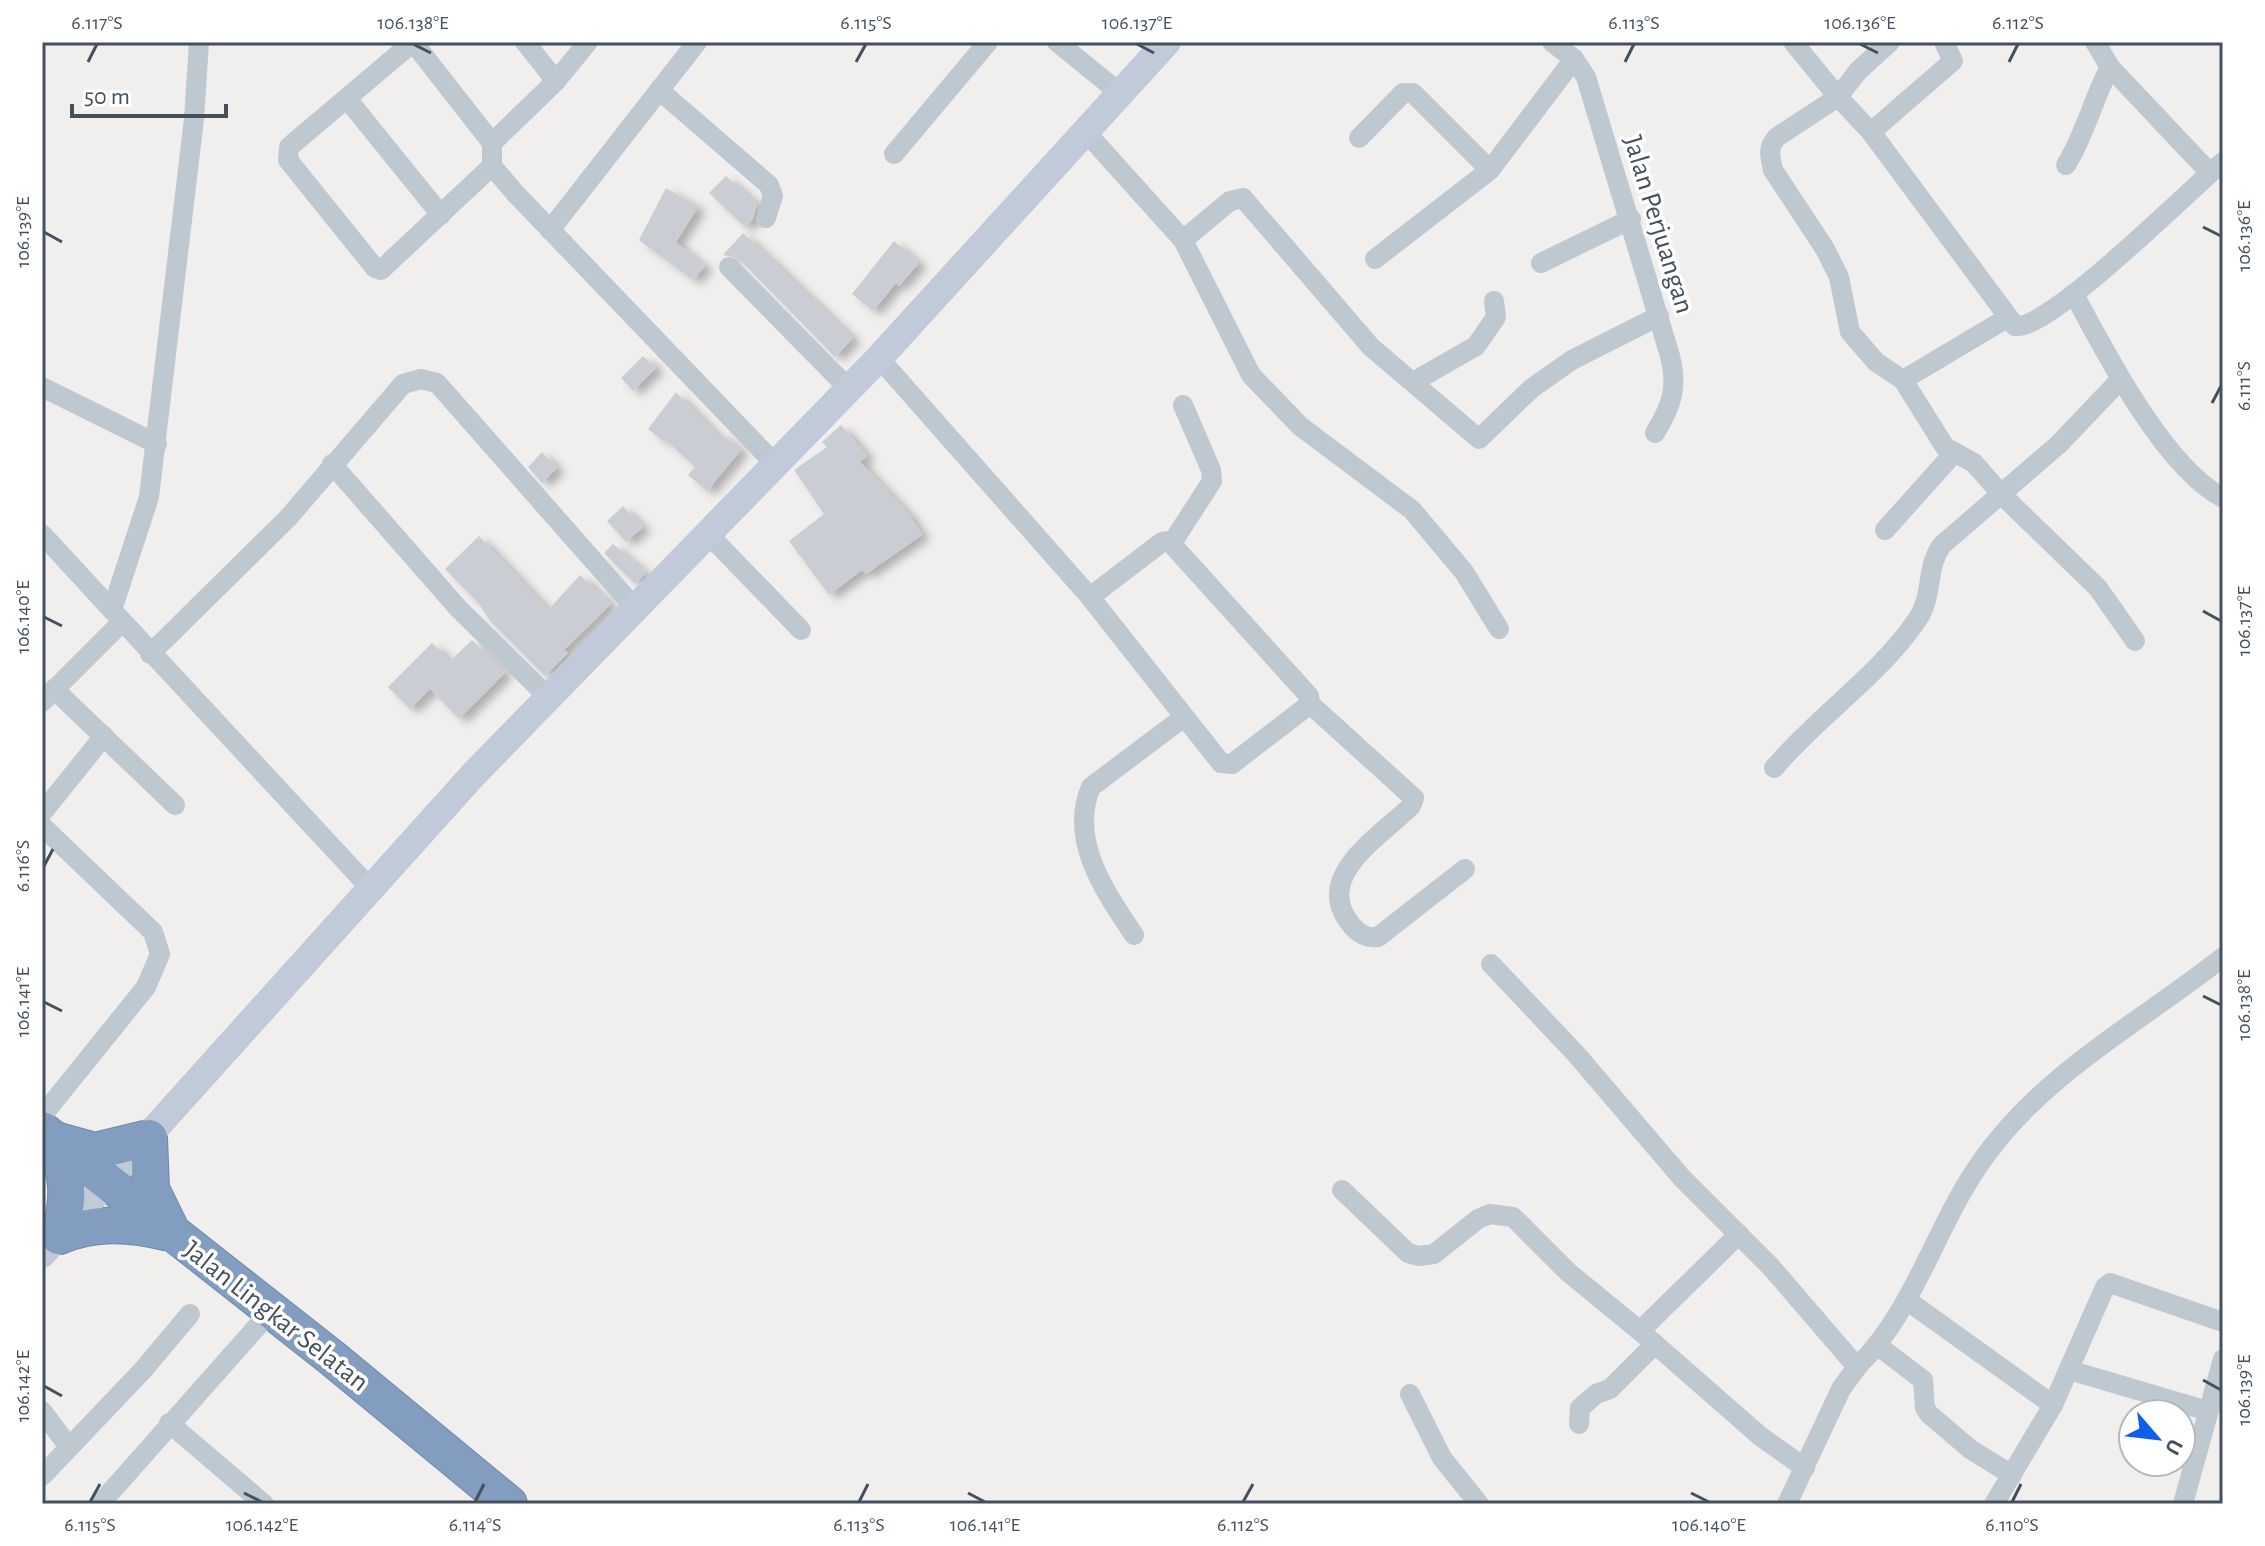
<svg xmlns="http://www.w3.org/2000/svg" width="2265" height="1546" viewBox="0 0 2265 1546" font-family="'Alegreya Sans',sans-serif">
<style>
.building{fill:#cacdd3;filter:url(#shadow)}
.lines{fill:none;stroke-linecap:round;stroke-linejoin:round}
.highway-casing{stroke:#6e88ac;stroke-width:38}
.street{stroke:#bec8d1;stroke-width:20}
.secondary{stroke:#c0cad8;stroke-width:28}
.highway{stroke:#839dc0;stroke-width:36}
.ticks{fill:none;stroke:#45505d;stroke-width:3}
.labels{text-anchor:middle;stroke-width:7;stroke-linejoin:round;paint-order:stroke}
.street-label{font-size:28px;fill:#45505d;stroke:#fff}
.neatline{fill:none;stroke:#45505d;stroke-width:3}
.ticks-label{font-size:20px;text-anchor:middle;fill:#45505d}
</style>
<defs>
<filter id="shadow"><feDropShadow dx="8" dy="4.5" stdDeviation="4" flood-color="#0004"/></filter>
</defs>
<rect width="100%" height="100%" fill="#f1eeee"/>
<g class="building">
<polygon points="726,176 757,204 753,219 745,227 709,193"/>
<polygon points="666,188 698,207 676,242 705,266 693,280 639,240"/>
<polygon points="743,233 853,338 835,357 738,258 723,255"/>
<polygon points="894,241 919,263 899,286 896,283 873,311 852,294"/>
<polygon points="643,356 656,368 633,391 621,378"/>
<polygon points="676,392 719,437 722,434 741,450 707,491 688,475 695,467 665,439 663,441 648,429"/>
<polygon points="841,425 867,456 860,462 908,513 922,535 866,574 862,570 829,595 789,541 824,514 794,470 827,447 822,442"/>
<polygon points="542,452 557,468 542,483 528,467"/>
<polygon points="623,506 643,527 626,542 607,521"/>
<polygon points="479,536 548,610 580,575 611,604 564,650 568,653 545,676 490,621 480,605 445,569"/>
<polygon points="613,544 646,573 635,584 604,553"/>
<polygon points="472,640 505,673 459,719 430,689 410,709 388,687 432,643 450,661"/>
</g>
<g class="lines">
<g class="highway-casing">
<g id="highway">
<polyline points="42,1130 332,1358 509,1504"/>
<path d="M53 1140C69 1175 70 1199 59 1236"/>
<polyline points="59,1141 95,1151 149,1138 151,1189 170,1228"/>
<path d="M59 1236C95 1222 127 1223 165 1232"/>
</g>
</g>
<g class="street">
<polyline points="199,42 194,119 149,497 112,610 371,889"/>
<polyline points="413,42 492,143 492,166 515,193 775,464"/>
<polyline points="413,42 289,147 288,160 375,268 381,270 492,166"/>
<polyline points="525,42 556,81"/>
<polyline points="1057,42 1121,94"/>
<path d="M1552 42 1574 59 1586 77 1670 356C1678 387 1672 405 1655 433"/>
<path d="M1793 42 1838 97 1777 137C1767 148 1770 156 1773 170L1825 249 1839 277 1850 332 1876 362 1903 380 1945 447 1974 463 2002 495 2098 588 2135 641"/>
<path d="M1890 42 1858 71 1838 97 1871 132 2015 326C2049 331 2189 190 2223 162"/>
<polyline points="2110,67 2210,173"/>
<polyline points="659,90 769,185 773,196 766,218"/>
<polyline points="348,100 441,215"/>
<polyline points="1085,131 1183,240 1251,375 1300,426 1412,510 1464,572 1499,629"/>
<polyline points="1871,132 1953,61 1944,42"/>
<polyline points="1359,138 1403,93 1413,93 1490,170"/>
<polyline points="492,143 556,81 588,42"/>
<polyline points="894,154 988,42"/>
<path d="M2066 165C2085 135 2093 99 2110 67L2095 42"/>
<polyline points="550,230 697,42"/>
<polyline points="1183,240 1230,201 1243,198 1371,347 1479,439 1532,388 1572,360 1659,316"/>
<polyline points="1375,259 1490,170 1574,59"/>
<polyline points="1541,263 1631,219"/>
<polyline points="729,267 849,389"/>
<path d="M2074 294C2105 352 2164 467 2223 498"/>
<polyline points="879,358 1090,597 1221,763 1232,764 1310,704 1309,696 1169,541 1162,542 1090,597"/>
<polyline points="1903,380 2007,318"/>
<polyline points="1413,382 1476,346 1496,317 1494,301"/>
<polyline points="42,387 157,444"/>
<polyline points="332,464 458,608 548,697"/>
<polyline points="1885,530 1953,454"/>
<polyline points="42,534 112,610"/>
<polyline points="709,535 801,630"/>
<polyline points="1172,543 1212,481 1211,470 1183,405"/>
<polyline points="150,654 288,518 403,384 421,379 437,383 635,608"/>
<polyline points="54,689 175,805"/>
<polyline points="42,702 122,622"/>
<path d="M1310 704 1414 798 1411 806C1383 834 1316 874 1347 919 1354 930 1364 939 1378 937L1465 869"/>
<path d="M1774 768C1819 715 1878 677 1917 620 1934 596 1925 568 1942 545L2059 444 2120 380"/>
<polyline points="42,813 104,736"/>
<polyline points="42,826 153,932 160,954 146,987 42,1116"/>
<path d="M1134 935C1106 893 1068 840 1091 787L1184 717"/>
<polyline points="1491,964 1576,1054 1682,1178 1771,1267 1857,1367 1841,1389 1787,1504"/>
<polyline points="1342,1190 1408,1253 1419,1256 1434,1254 1478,1219 1490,1214 1513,1217 1568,1272 1640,1331"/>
<polyline points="1739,1234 1640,1331 1760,1436 1805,1468"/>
<polyline points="1908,1301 2053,1405 1994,1504"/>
<polyline points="1877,1345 1923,1380 1925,1408 1929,1414 1970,1449 2012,1475"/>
<path d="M1857 1367C1918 1306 1936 1222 1986 1155 2047 1071 2142 1021 2223 957"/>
<polyline points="2069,1370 2208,1411"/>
<polyline points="1410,1394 1442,1458 1479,1504"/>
<polyline points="2053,1405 2105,1287 2110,1283 2223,1322"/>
<polyline points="42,1411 69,1447"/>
<polyline points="169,1423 264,1504"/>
<polyline points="1579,1424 1580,1408 1596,1394 1610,1389 1655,1344"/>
<polyline points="42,1476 143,1370 190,1314"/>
<polyline points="100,1504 270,1312"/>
<polyline points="2183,1504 2223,1359"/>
</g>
<polyline class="secondary" points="42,1254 473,775 879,358 1167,42"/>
<use href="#highway" class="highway"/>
</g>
<path class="ticks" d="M413 44 431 53M1137 44 1154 53M1860 44 1878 53M88 62 97 44M856 62 866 44M1625 62 1634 44M2009 62 2018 44M2203 227 2221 236M44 232 62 242M2212 403 2221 386M2203 611 2221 621M44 617 62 626M44 866 53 849M2203 996 2221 1005M44 1002 62 1011M2203 1380 2221 1390M44 1386 62 1396M244 1493 262 1502M968 1493 985 1502M1691 1493 1709 1502M90 1502 100 1484M475 1502 484 1484M859 1502 868 1484M1243 1502 1253 1484M2012 1502 2021 1484"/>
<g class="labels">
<g class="street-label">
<text transform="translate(1660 224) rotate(73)" y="10">Jalan Perjuangan</text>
<text transform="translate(277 1315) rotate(38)" y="10">Jalan Lingkar Selatan</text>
</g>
</g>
<rect width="2265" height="1546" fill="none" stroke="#ffffff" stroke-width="88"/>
<g transform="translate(2157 1438) rotate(118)"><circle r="38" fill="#ffffff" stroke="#b5b9be" stroke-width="2"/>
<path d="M0-6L14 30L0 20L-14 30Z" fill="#0e60eb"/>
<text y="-12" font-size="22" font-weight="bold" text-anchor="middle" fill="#45505d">U</text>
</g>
<path d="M72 104v12h154v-12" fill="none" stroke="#45505d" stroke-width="4"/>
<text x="84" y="104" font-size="24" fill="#45505d" stroke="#ffffff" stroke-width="6" paint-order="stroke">50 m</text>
<rect x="44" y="44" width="2177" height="1458" class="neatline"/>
<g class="ticks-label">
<text x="97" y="29">6.117°S</text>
<text x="413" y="29">106.138°E</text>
<text x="866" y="29">6.115°S</text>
<text x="1137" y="29">106.137°E</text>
<text x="1634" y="29">6.113°S</text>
<text x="1860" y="29">106.136°E</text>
<text x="2018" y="29">6.112°S</text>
<text transform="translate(22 232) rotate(-90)" y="7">106.139°E</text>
<text transform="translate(2243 236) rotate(-90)" y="7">106.136°E</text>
<text transform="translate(2243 386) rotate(-90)" y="7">6.111°S</text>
<text transform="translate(22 617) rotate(-90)" y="7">106.140°E</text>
<text transform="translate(2243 621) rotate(-90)" y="7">106.137°E</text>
<text transform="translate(22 866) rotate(-90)" y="7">6.116°S</text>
<text transform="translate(22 1002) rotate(-90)" y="7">106.141°E</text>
<text transform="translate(2243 1005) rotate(-90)" y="7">106.138°E</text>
<text transform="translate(22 1386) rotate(-90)" y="7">106.142°E</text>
<text transform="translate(2243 1390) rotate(-90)" y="7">106.139°E</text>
<text x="90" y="1531">6.115°S</text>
<text x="262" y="1531">106.142°E</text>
<text x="475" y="1531">6.114°S</text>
<text x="859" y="1531">6.113°S</text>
<text x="985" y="1531">106.141°E</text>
<text x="1243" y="1531">6.112°S</text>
<text x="1709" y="1531">106.140°E</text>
<text x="2012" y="1531">6.110°S</text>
</g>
</svg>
